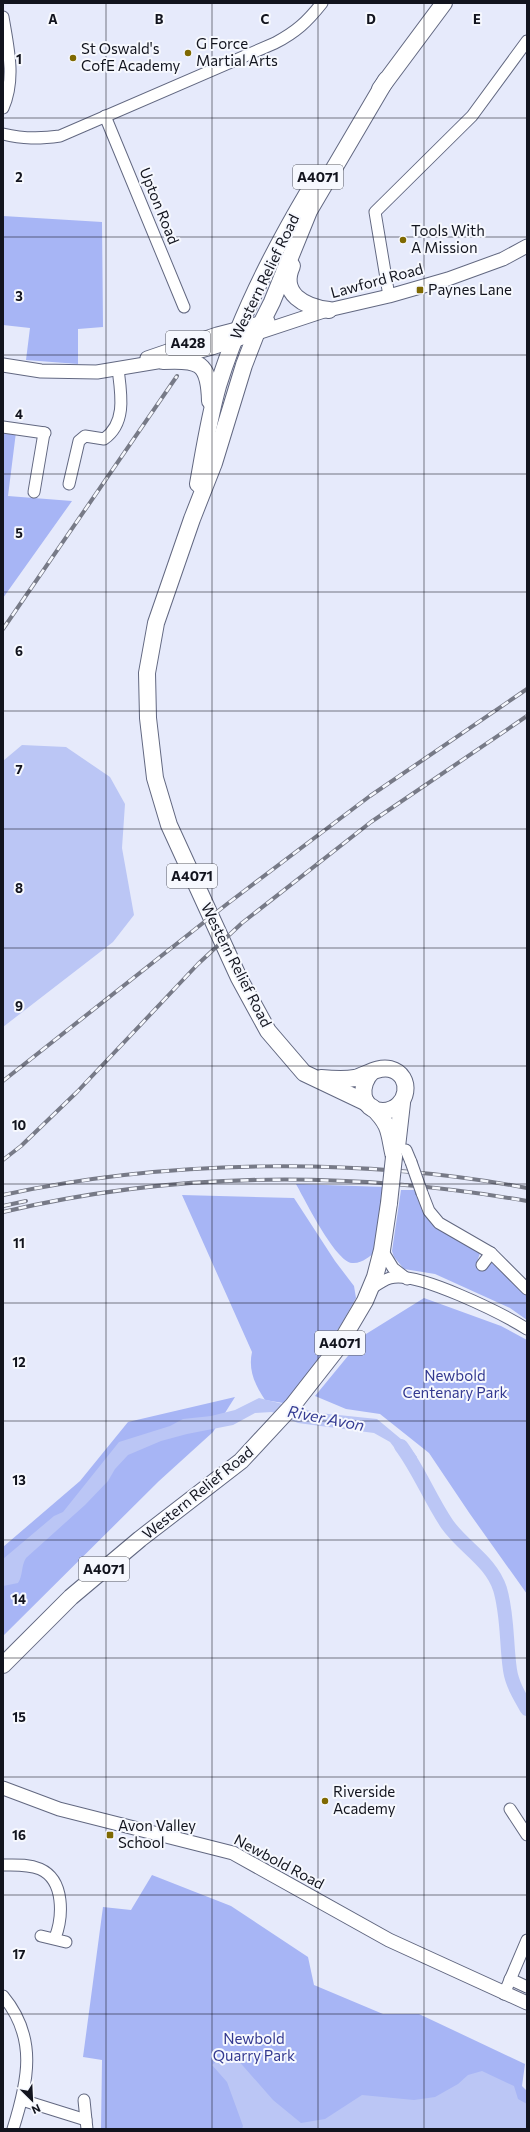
<svg xmlns="http://www.w3.org/2000/svg" width="530" height="2132" viewBox="0 0 530 2132" font-family="Commissioner,sans-serif">
<style>
.green{fill:#a7b5f5}
.water{fill:#bbc6f5}
.lines{fill:none;stroke-linecap:round;stroke-linejoin:round}
.river{stroke:#bbc6f5;stroke-width:14}
.minor-casing{stroke:#626881;stroke-width:13}
.major-casing{stroke:#626881;stroke-width:15}
.highway-casing{stroke:#626881;stroke-width:18}
.minor{stroke:#fff;stroke-width:11}
.major{stroke:#fff;stroke-width:13}
.highway{stroke:#fff;stroke-width:16}
.rail-casing{stroke:#777a87;stroke-width:4}
.rail{stroke:#f6f8fe;stroke-width:2.5;stroke-dasharray:8;stroke-linecap:butt}
.minor-bridge-casing{stroke:#626881;stroke-width:13;stroke-linecap:butt}
.highway-bridge-casing{stroke:#626881;stroke-width:18;stroke-linecap:butt}
.minor-bridge{stroke:#fff;stroke-width:11}
.highway-bridge{stroke:#fff;stroke-width:16}
.grid{fill:none;stroke:#12141e;stroke-width:1;stroke-opacity:0.55}
.poi-dot{fill:#7f6901;stroke:#f6f8fe;stroke-width:1.5}
.labels{text-anchor:middle;stroke-width:4;stroke-linejoin:round;paint-order:stroke}
.shield{fill:#f6f8fe;stroke:#565861;stroke-width:1}
.shield-label{font-size:14px;font-weight:bold;fill:#12141e}
.poi-label{font-size:15px;fill:#12141e;stroke:#f6f8fe;text-anchor:start}
.street-label{font-size:15px;fill:#12141e;stroke:#f6f8fe}
.park-label{font-size:15px;fill:#333990;stroke:#f6f8fe}
.water-label{font-size:16px;font-style:italic;fill:#353c93;stroke:#f6f8fe}
.grid-label{font-size:13px;text-anchor:middle;font-weight:bold;fill:#12141e;stroke:#f6f8fe;stroke-width:4;stroke-linejoin:round;paint-order:stroke}
</style>
<rect width="100%" height="100%" fill="#e6eafb"/>
<g class="green">
<polygon points="3,216 102,222 103,327 78,329 78,364 26,360 30,328 3,325"/>
<polygon points="3,432 16,432 8,496 72,501 3,598"/>
<path d="M296 1184 385 1187 376 1251C370 1256 362 1264 352 1263 335 1261 305 1200 296 1184Z"/>
<polygon points="401,1190 416,1190 427,1214 480,1253 477,1262 483,1267 489,1263 495,1263 527,1296 527,1320 510,1308 435,1274 404,1269 394,1257 392,1251"/>
<path d="M182 1195 294 1198 335 1261 354 1286 356 1298 342 1323 293 1397 283 1403 265 1400C255 1385 248 1370 252 1352Z"/>
<polygon points="424,1298 501,1326 527,1340 527,1594 470,1514 429,1453 380,1414 346,1409 315,1396 366,1334"/>
<polygon points="235,1397 213,1432 159,1481 3,1636 3,1547 80,1481 128,1422"/>
<polygon points="152,1875 231,1906 308,1957 314,1985 383,2014 419,2014 525,2064 522,2086 527,2091 527,2129 101,2129 102,2060 83,2057 103,1907 131,1910"/>
</g>
<g class="water">
<polygon points="22,745 66,747 110,777 125,804 122,848 134,915 113,942 3,1027 3,761"/>
<path d="M259 1398 319 1413 377 1419 407 1444 417 1457 406 1463 390 1442 374 1433 298 1423 272 1412 255 1413 233 1425 187 1434 161 1441 128 1455 115 1469 108 1481 85 1505 26 1558C21 1566 23 1576 18 1583L3 1586V1559L54 1516 63 1512 119 1442 170 1426 183 1419 211 1416 235 1410Z"/>
<polygon points="230,2051 273,2100 301,2123 325,2119 362,2095 414,2100 435,2097 458,2084 468,2075 482,2071 514,2086 518,2099 527,2104 527,2129 242,2129 243,2126 227,2082 212,2065"/>
</g>
<g class="lines">
<path class="river" d="M401 1446C419 1470 430 1499 447 1524 463 1547 491 1561 500 1589 508 1616 506 1643 510 1670 512 1684 520 1697 527 1709"/>
<g class="minor-casing">
<g id="minor">
<path d="M3 17C8 47 16 79 3 108"/>
<polyline points="105,116 184,307"/>
<path d="M3 134C23 139 39 139 60 136L275 43C296 32 307 22 322 3"/>
<polyline points="389,296 375,212 472,116 527,41"/>
<polyline points="3,427 45,433"/>
<path d="M69 484 79 441 85 436 104 439C127 423 121 393 118 369"/>
<polyline points="34,492 44,433"/>
<polyline points="406,1150 411,1162"/>
<polyline points="422,1193 429,1211 439,1223 491,1253 527,1289"/>
<polyline points="382,1250 393,1268 407,1279"/>
<polyline points="482,1265 491,1253"/>
<path d="M369 1290C375 1286 383 1280 390 1278 416 1270 503 1314 527 1329"/>
<polyline points="510,1809 527,1835"/>
<path d="M3 1865C15 1865 28 1864 40 1869 65 1880 63 1917 55 1938"/>
<polyline points="41,1936 66,1942"/>
<polyline points="510,1979 527,1987"/>
<polyline points="504,1994 527,1940"/>
<path d="M3 1996C38 2038 28 2081 13 2129"/>
<polyline points="22,2100 86,2120 87,2129"/>
<polyline points="84,2100 86,2120"/>
</g>
</g>
<g class="major-casing">
<g id="major">
<polyline points="147,358 217,334 268,321"/>
<polyline points="3,365 41,371 97,372 163,361 212,348 324,311 389,296 448,279 503,259 527,246"/>
<polyline points="3,1788 59,1809 233,1853 389,1940 527,2003"/>
</g>
</g>
<g class="highway-casing">
<g id="highway">
<polyline points="380,89 444,3"/>
<path d="M292 266C279 294 305 307 329 310"/>
<path d="M163 361C199 359 209 362 210 401"/>
<path d="M198 484C204 451 209 418 218 386 239 318 271 255 307 194"/>
<path d="M321 1078C332 1079 343 1080 355 1078 366 1075 378 1066 390 1069 414 1075 409 1110 383 1111 360 1111 358 1084 373 1071"/>
<polyline points="367,1103 304,1073 268,1031 239,978 169,825 155,778 148,718 147,673 156,623 192,519 214,463 244,365 256,334 272,302 309,211 386,80"/>
<path d="M372 1107C392 1127 388 1132 394 1157"/>
<polyline points="397,1147 402,1103"/>
<polyline points="3,1665 71,1597 140,1539 241,1461 293,1405 336,1350 365,1301 375,1277 382,1250 389,1203"/>
</g>
</g>
<use href="#minor" class="minor"/>
<use href="#major" class="major"/>
<use href="#highway" class="highway"/>
<g class="rail-casing">
<g id="rail">
<polyline points="3,629 177,376"/>
<polyline points="3,1081 227,904 370,796 527,689"/>
<polyline points="3,1160 21,1146 77,1092 198,964 242,923 371,822 527,716"/>
<path d="M3 1195C167 1159 362 1157 527 1188"/>
<polyline points="3,1206 26,1201"/>
<path d="M3 1212C175 1171 353 1171 527 1201"/>
</g>
</g>
<use href="#rail" class="rail"/>
<g class="minor-bridge-casing">
<polyline id="minor-bridge" points="411,1162 422,1193"/>
</g>
<g class="highway-bridge-casing">
<polyline id="highway-bridge" points="389,1203 394,1157"/>
</g>
<use href="#minor-bridge" class="minor-bridge"/>
<use href="#highway-bridge" class="highway-bridge"/>
</g>
<path class="grid" d="M106 3V2129M212 3V2129M318 3V2129M424 3V2129M3 118H527M3 237H527M3 355H527M3 474H527M3 592H527M3 711H527M3 829H527M3 948H527M3 1066H527M3 1184H527M3 1303H527M3 1421H527M3 1540H527M3 1658H527M3 1777H527M3 1895H527M3 2014H527"/>
<g class="poi-dot">
<circle cx="188" cy="53" r="4"/>
<circle cx="73" cy="58" r="4"/>
<circle cx="403" cy="240" r="4"/>
<rect x="416" y="286" width="8" height="8" rx="2"/>
<circle cx="325" cy="1801" r="4"/>
<rect x="106" y="1831" width="8" height="8" rx="2"/>
</g>
<g class="labels">
<g class="shield">
<rect x="293" y="165" width="50" height="24" rx="3"/>
<rect x="166" y="331" width="44" height="24" rx="3"/>
<rect x="167" y="864" width="50" height="24" rx="3"/>
<rect x="315" y="1331" width="50" height="24" rx="3"/>
<rect x="79" y="1557" width="50" height="24" rx="3"/>
</g>
<g class="shield-label">
<text x="318" y="182">A4071</text>
<text x="188" y="348">A428</text>
<text x="192" y="881">A4071</text>
<text x="340" y="1348">A4071</text>
<text x="104" y="1574">A4071</text>
</g>
<g class="poi-label">
<text x="196" y="49">G Force<tspan x="196" dy="17">Martial Arts</tspan></text>
<text x="81" y="54">St Oswald's<tspan x="81" dy="17">CofE Academy</tspan></text>
<text x="411" y="236">Tools With<tspan x="411" dy="17">A Mission</tspan></text>
<text x="428" y="295">Paynes Lane</text>
<text x="333" y="1797">Riverside<tspan x="333" dy="17">Academy</tspan></text>
<text x="118" y="1831">Avon Valley<tspan x="118" dy="17">School</tspan></text>
</g>
<g class="street-label">
<text transform="translate(159 206) rotate(68)" y="5">Upton Road</text>
<text transform="translate(265 277) rotate(-64)" y="5">Western Relief Road</text>
<text transform="translate(377 281) rotate(-15)" y="5">Lawford Road</text>
<text transform="translate(236 965) rotate(63)" y="5">Western Relief Road</text>
<text transform="translate(198 1493) rotate(-39)" y="5">Western Relief Road</text>
<text transform="translate(279 1862) rotate(28)" y="5">Newbold Road</text>
</g>
<g class="park-label">
<text x="455" y="1381">Newbold<tspan x="455" dy="17">Centenary Park</tspan></text>
<text x="254" y="2044">Newbold<tspan x="254" dy="17">Quarry Park</tspan></text>
</g>
<g class="water-label">
<text transform="translate(326 1418) rotate(11)" y="6">River Avon</text>
</g>
</g>
<g class="grid-label">
<text x="53" y="24">A</text>
<text x="159" y="24">B</text>
<text x="265" y="24">C</text>
<text x="371" y="24">D</text>
<text x="477" y="24">E</text>
<text x="19" y="64">1</text>
<text x="19" y="182">2</text>
<text x="19" y="301">3</text>
<text x="19" y="419">4</text>
<text x="19" y="538">5</text>
<text x="19" y="656">6</text>
<text x="19" y="774">7</text>
<text x="19" y="893">8</text>
<text x="19" y="1011">9</text>
<text x="19" y="1130">10</text>
<text x="19" y="1248">11</text>
<text x="19" y="1367">12</text>
<text x="19" y="1485">13</text>
<text x="19" y="1604">14</text>
<text x="19" y="1722">15</text>
<text x="19" y="1840">16</text>
<text x="19" y="1959">17</text>
</g>
<rect width="530" height="2132" fill="none" stroke="#12141e" stroke-width="8"/>
<g transform="translate(32 2100) rotate(156)" stroke="#f6f8fe" stroke-width="3" paint-order="stroke">
<path d="M0-3L7 15L0 10L-7 15Z" fill="#12141e"/>
<text y="-6" font-size="11" font-weight="bold" text-anchor="middle" fill="#12141e">N</text>
</g>
</svg>
